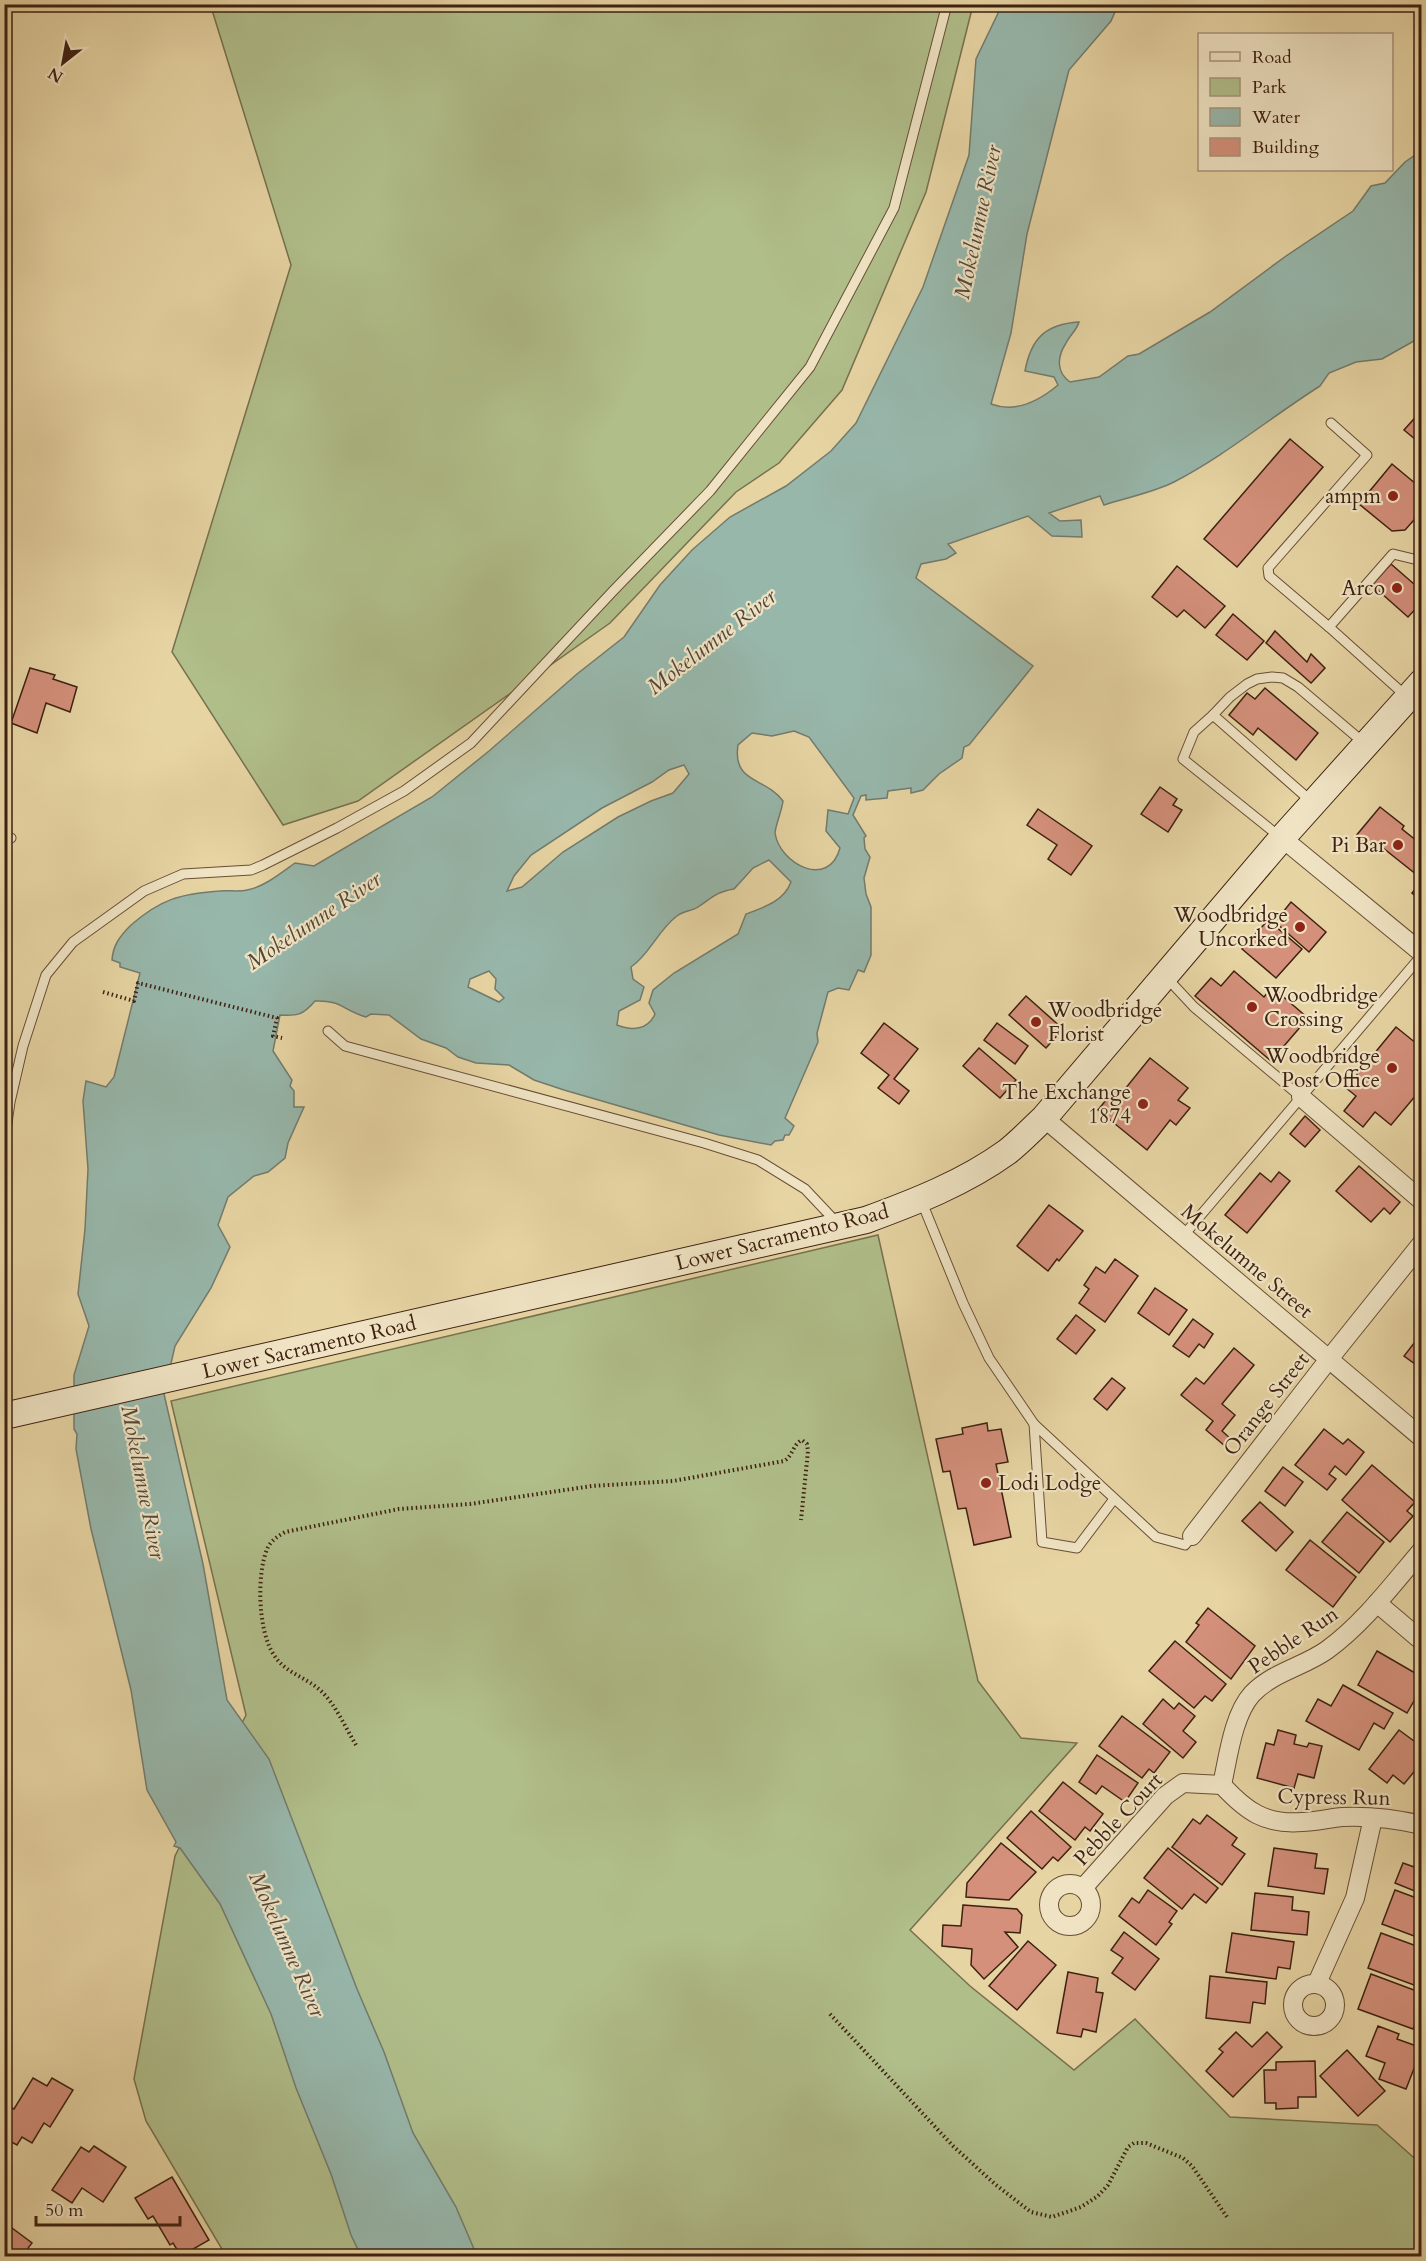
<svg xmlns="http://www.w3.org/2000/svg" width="1426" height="2261" viewBox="0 0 1426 2261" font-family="Cardo,serif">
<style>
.green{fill:#b0be8a;stroke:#77704e;stroke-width:1.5}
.water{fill:#97b7ab;stroke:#737b6d;stroke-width:1.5;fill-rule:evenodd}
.building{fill:#d4907b;stroke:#3e2111;stroke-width:1.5}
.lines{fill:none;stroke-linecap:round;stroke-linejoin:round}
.service-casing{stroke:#684e36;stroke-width:11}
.minor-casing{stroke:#684e36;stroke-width:20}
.secondary-casing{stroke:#3e2111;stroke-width:28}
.path{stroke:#3e2111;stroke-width:4;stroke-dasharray:1.5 3;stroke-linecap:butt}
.service{stroke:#efe3c3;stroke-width:9}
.minor{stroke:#efe3c3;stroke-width:18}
.secondary{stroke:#efe3c3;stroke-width:26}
.poi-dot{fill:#8f2418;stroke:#efe3c3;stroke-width:2}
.labels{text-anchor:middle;stroke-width:4.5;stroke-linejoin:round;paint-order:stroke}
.poi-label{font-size:21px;fill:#3e2111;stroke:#efe3c3;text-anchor:end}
.street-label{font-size:21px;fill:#3e2111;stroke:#efe3c3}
.water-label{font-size:22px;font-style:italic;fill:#544638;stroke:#efe3c3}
</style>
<rect width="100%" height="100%" fill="#e7d4a3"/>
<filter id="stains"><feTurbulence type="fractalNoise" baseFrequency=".00333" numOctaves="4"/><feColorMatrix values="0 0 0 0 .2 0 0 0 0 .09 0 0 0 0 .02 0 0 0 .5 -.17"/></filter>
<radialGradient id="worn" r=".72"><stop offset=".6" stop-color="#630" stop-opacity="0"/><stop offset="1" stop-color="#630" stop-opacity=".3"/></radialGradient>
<g class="green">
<polygon points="207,5 973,5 926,192 842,390 779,463 736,492 610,623 358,801 283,825 172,652 291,265 212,10"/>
<polygon points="878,1235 978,1681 1021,1738 1077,1743 910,1930 970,1986 1074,2070 1135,2019 1230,2117 1377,2125 1421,2164 1421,2256 226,2256 146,2121 134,2079 175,1856 246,1715 171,1401"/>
</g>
<path class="water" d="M1002 5H1118L1111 21 1069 70 1027 234 1011 333 991 404C1015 413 1039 401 1058 385L1054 377 1025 371C1031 338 1046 324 1079 322 1077 330 1070 335 1066 343 1057 357 1056 372 1070 382L1099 377 1128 356 1139 354 1210 312 1286 256 1353 211 1371 186 1385 183 1405 162 1421 151V337L1382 359 1356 362 1329 373 1320 386C1271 417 1226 455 1174 482 1152 493 1128 497 1104 505L1100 496 1049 513 1060 521 1081 520 1082 537 1052 536 1028 516 948 544 956 553 946 559 921 564 916 578 1033 666 969 745 964 747 962 758 939 774 923 790 911 793V788L888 791 887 798 866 800V795L861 796 853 815 866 836 864 838 865 849 870 857 864 878 866 894 871 907V955L864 972 858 970 849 990 838 988 828 992 817 1033 818 1042 785 1118 794 1126 789 1135H785L783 1140 775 1141 771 1145 719 1135 564 1090 534 1080 509 1065 476 1063 458 1057 446 1048 421 1039 389 1015 371 1014 366 1017C342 1010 342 1000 315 1001 303 1015 298 1016 280 1015L273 1051 292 1080 290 1086 294 1091V1107H304L288 1143 285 1158 268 1172 254 1176 228 1197 218 1225 230 1247 211 1288 175 1346 164 1394 203 1564 227 1700 269 1759 357 1989 384 2052 413 2133 456 2207 477 2256H361L351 2235 331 2174 296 2088 271 2014 220 1904 180 1848 174 1846 176 1842 147 1790 131 1690 91 1529 76 1449 77 1434 74 1429V1375L89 1326 78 1294 85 1229 88 1169 83 1101 86 1081 106 1087 114 1077 140 973 120 967V963L112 960C113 945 120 936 131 925 161 899 180 894 219 891 228 890 238 892 247 890 264 887 281 873 295 863L314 866 432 797 489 751 577 674 624 637 660 585 692 550 730 517 786 486 831 451 856 423 923 287 969 155 976 59ZM794 731 809 737 854 798 848 814 828 810 826 831 840 848C829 889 780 865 775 833 775 827 782 810 783 801 766 777 732 784 738 745L752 733 772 736ZM684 765 689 774 673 793 651 801 618 817 563 852 522 887 507 891 514 876 531 855 602 808 652 782 669 770ZM769 860 791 882C784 901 765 907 746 914L738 934 674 973 653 990 649 1003 655 1014C648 1030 632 1031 617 1025L619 1011 640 1000 644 987 633 979 631 967C650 954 658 930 677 916 683 911 692 911 698 907 713 897 716 892 734 889L753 868ZM489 971 496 979 495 989 504 998 499 1002 468 987 470 979Z"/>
<g class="building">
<polygon points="1422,410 1422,445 1404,430"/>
<polygon points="1290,439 1323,467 1237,567 1204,539"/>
<polygon points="1392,464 1422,489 1422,511 1405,530 1392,531 1359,504"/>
<polygon points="1391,564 1422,591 1422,602 1408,617 1372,585"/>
<polygon points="1177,566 1225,606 1205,628 1184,610 1177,617 1152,597"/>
<polygon points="1233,614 1264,641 1247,660 1216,635"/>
<polygon points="1275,631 1307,662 1311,654 1325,668 1313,681 1311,683 1266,643"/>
<polygon points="30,668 55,675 53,679 77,687 70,712 46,703 37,733 11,723"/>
<polygon points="1265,688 1318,733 1296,760 1258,728 1253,735 1229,715 1247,693 1255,699"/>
<polygon points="1160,787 1177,799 1173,805 1182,810 1168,832 1141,814"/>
<polygon points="1380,807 1404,826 1402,829 1422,845 1422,879 1378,844 1372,851 1355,837"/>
<polygon points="1038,809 1092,846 1071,875 1048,859 1057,845 1027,825"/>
<polygon points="1422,880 1422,901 1412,893"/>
<polygon points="1291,902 1326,932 1309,952 1275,922"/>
<polygon points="1268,920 1302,949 1276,978 1242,949"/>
<polygon points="1234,971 1264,997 1272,987 1308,1018 1271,1061 1195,996 1211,978 1221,986"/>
<polygon points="1026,996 1063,1029 1046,1048 1009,1015"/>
<polygon points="884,1023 918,1049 894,1079 909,1091 899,1104 878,1088 889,1075 861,1053"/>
<polygon points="997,1023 1028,1046 1015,1064 984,1040"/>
<polygon points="1396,1027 1422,1048 1422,1088 1391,1125 1375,1112 1363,1127 1344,1111 1356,1096 1346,1088"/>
<polygon points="979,1048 1016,1080 1000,1098 963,1066"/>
<polygon points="1150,1058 1188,1088 1178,1100 1190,1108 1176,1125 1170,1120 1147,1150 1098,1110 1115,1089 1121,1094"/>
<polygon points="1305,1116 1320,1130 1305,1147 1290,1134"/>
<polygon points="1359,1166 1400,1202 1390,1214 1384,1208 1371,1222 1336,1191"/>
<polygon points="1279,1172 1290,1181 1247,1233 1225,1215 1260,1173 1271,1182"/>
<polygon points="1049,1205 1083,1231 1059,1261 1057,1259 1048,1271 1017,1246"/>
<polygon points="1115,1259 1138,1276 1105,1322 1079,1303 1089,1289 1084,1285 1096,1267 1105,1273"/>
<polygon points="1155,1288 1187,1310 1169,1335 1138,1313"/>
<polygon points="1076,1315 1095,1330 1076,1354 1057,1339"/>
<polygon points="1193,1319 1213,1334 1204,1348 1199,1344 1189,1357 1173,1346"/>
<polygon points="1422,1333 1422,1369 1404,1356"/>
<polygon points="1234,1348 1254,1365 1222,1404 1235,1415 1222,1431 1231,1439 1225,1446 1206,1430 1213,1421 1181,1395 1196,1378 1204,1384"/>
<polygon points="1112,1378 1125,1388 1107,1410 1094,1399"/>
<polygon points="987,1423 988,1431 1001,1429 1008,1462 996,1464 1011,1537 974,1545 966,1508 958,1509 950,1471 943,1472 936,1439 963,1434 962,1428"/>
<polygon points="1324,1429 1343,1444 1348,1439 1364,1452 1346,1475 1335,1466 1329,1474 1336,1479 1327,1490 1295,1465"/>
<polygon points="1372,1465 1415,1502 1407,1511 1413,1516 1390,1542 1342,1500"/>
<polygon points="1283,1467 1303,1482 1285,1506 1265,1491"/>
<polygon points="1260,1502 1293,1532 1276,1551 1242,1521"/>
<polygon points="1347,1512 1384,1542 1359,1573 1322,1542"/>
<polygon points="1310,1540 1356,1577 1333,1607 1286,1570"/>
<polygon points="1208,1608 1255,1646 1231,1679 1186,1642 1199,1625 1196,1623"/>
<polygon points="1175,1641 1226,1684 1212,1701 1205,1696 1194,1708 1149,1671"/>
<polygon points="1377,1651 1422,1677 1422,1687 1407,1713 1358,1685"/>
<polygon points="1343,1685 1393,1713 1384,1729 1374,1723 1359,1750 1306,1721 1318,1699 1331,1706"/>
<polygon points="1163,1699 1174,1709 1179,1703 1195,1716 1183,1731 1196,1742 1183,1758 1143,1724"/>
<polygon points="1122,1716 1170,1752 1154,1773 1149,1769 1142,1778 1099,1746"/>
<polygon points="1278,1730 1296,1735 1294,1744 1307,1747 1309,1743 1322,1746 1314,1778 1298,1774 1294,1788 1257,1778 1266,1743 1274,1745"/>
<polygon points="1399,1730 1422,1747 1422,1762 1404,1784 1393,1775 1387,1783 1369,1769"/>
<polygon points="1097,1755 1138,1783 1125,1802 1102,1786 1096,1794 1079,1782"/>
<polygon points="1063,1782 1103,1814 1090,1831 1085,1827 1075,1840 1039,1811"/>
<polygon points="1031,1811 1071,1847 1058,1861 1053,1857 1042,1869 1007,1838"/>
<polygon points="1207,1815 1237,1838 1232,1845 1245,1854 1222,1885 1172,1847 1193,1819 1200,1824"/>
<polygon points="1001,1843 1036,1872 1009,1900 966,1897 967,1883"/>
<polygon points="1168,1848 1218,1888 1206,1903 1194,1894 1182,1909 1144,1878"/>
<polygon points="1274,1848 1317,1854 1315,1868 1328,1869 1324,1894 1268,1886"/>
<polygon points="1422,1857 1422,1894 1395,1883 1403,1863 1417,1868"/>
<polygon points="1148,1890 1177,1911 1169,1922 1172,1924 1156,1945 1119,1916 1132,1898 1139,1903"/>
<polygon points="1395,1890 1422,1900 1422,1939 1382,1924"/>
<polygon points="1255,1893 1293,1897 1292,1910 1309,1912 1307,1935 1251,1930"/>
<polygon points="963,1905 1017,1909 1022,1915 1020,1933 1005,1932 1018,1947 984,1979 971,1965 972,1949 942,1946 943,1925 961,1926"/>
<polygon points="1124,1932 1159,1959 1135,1990 1112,1973 1123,1958 1111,1950"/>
<polygon points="1232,1933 1294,1942 1290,1969 1278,1967 1276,1979 1226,1972"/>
<polygon points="1381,1933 1422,1948 1422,1988 1368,1968"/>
<polygon points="1028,1941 1056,1965 1017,2010 989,1986"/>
<polygon points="1068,1972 1098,1978 1096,1992 1103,1993 1096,2032 1083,2029 1081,2037 1057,2033"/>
<polygon points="1371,1974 1422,1993 1422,2006 1413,2029 1358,2009"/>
<polygon points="1210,1976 1267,1982 1265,2004 1253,2002 1250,2023 1206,2018"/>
<polygon points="1378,2026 1399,2034 1397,2039 1422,2048 1406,2089 1379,2079 1385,2063 1366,2056"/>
<polygon points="1236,2032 1252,2047 1267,2032 1282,2047 1233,2097 1206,2071 1223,2052 1219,2049"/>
<polygon points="1347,2050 1385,2091 1358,2116 1320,2076"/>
<polygon points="1315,2061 1316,2097 1298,2097 1298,2108 1276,2109 1276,2103 1265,2103 1264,2070 1276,2070 1276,2062"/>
<polygon points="33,2078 47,2086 52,2078 73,2090 50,2127 44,2123 32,2143 22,2137 17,2145 4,2138 4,2115 10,2107 14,2109"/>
<polygon points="94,2146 126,2167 103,2202 82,2188 72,2203 52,2190 81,2147 89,2152"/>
<polygon points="172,2177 209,2240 181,2256 173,2243 170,2245 153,2216 148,2219 135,2198"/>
<polygon points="4,2222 32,2243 22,2256 4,2256"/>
</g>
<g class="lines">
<g class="service-casing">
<g id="service">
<polyline points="1329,627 1269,576 1268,568 1367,455 1331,423"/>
<polyline points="1407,697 1329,627 1393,554 1422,561"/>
<polyline points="1213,715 1230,697 1247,684 1257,679 1272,677 1283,678 1298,687 1364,743"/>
<polyline points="4,836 11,838"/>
<polyline points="1280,837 1183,759 1194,732 1213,715 1312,802"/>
<polyline points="1166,977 1194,1007 1301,1097"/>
<polyline points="328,1031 345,1046 704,1143 758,1160 805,1189 838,1224"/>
<polyline points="4,1144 10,1102 23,1046 46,975 73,942 144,891 183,874 251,870 263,865 337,828 404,791 471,743 614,590 710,491 810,367 894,208 947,4"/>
<polyline points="921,1200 963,1303 989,1358 1034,1424 1042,1542 1077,1548 1114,1499"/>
<polyline points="1183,1236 1422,955"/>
<polyline points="1034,1424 1156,1537 1185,1545 1192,1536"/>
</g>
</g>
<g class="minor-casing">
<g id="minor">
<polyline points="1282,838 1422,953"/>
<polyline points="1301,1097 1422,1201"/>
<polyline points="1044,1118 1422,1438"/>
<polyline points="1192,1536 1329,1359 1422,1243"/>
<polyline points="1377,1603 1422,1641"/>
<path d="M1222 1785C1228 1758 1233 1715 1252 1694 1273 1672 1303 1667 1327 1650 1364 1623 1392 1585 1422 1550"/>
<path d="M1222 1785C1246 1811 1265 1825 1302 1822 1316 1822 1329 1818 1343 1817 1369 1816 1396 1819 1422 1825"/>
<circle cx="1070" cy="1905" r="21"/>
<polyline points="1083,1888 1165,1796 1183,1783 1222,1785"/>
<polyline points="1317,1983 1355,1898 1373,1818"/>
<circle cx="1314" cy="2005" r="21"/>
</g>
</g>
<g class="secondary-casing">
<path id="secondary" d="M4 1416 866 1220C915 1202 964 1183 1007 1152 1020 1142 1032 1129 1044 1118L1282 838 1422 682"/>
</g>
<g class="path">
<polyline points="103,992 134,1001 138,983 277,1018 273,1036 282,1038"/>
<path d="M356 1745C345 1727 336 1705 321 1691 306 1677 285 1673 274 1655 258 1632 256 1573 268 1547 272 1540 278 1536 285 1532L399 1509 470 1504 592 1486 673 1481 784 1461C793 1456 793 1444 802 1440L807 1444 808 1451 801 1520"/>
<polyline points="830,2014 953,2146 996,2185 1031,2212 1052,2217 1081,2207 1098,2196 1108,2185 1128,2147 1134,2143 1146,2143 1183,2158 1192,2166 1227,2217"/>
<polyline points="955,2252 1046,2256"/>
</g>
<use href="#service" class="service"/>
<use href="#minor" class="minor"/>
<use href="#secondary" class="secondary"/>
</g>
<g class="poi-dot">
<circle cx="1393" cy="496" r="6"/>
<circle cx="1397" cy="588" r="6"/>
<circle cx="1398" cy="845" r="6"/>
<circle cx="1300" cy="927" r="6"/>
<circle cx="1252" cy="1007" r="6"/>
<circle cx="1036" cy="1022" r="6"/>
<circle cx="1392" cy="1068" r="6"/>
<circle cx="1143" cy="1104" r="6"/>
<circle cx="986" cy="1483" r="6"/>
</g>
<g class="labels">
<g class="poi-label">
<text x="1381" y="503">ampm</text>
<text x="1385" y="595">Arco</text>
<text x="1386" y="852">Pi Bar</text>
<text x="1288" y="922">Woodbridge<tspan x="1288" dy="24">Uncorked</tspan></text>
<text x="1264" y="1002" text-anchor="start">Woodbridge<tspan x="1264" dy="24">Crossing</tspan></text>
<text x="1048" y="1017" text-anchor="start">Woodbridge<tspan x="1048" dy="24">Florist</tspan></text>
<text x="1380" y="1063">Woodbridge<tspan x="1380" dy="24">Post Office</tspan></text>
<text x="1131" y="1099">The Exchange<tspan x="1131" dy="24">1874</tspan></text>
<text x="998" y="1490" text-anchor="start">Lodi Lodge</text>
</g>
<g class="street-label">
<text transform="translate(782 1237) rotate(-14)" y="7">Lower Sacramento Road</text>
<text transform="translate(1247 1261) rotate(40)" y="7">Mokelumne Street</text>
<text transform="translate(309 1347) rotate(-13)" y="7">Lower Sacramento Road</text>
<text transform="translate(1266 1404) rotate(-52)" y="7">Orange Street</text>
<text transform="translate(1293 1640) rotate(-34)" y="7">Pebble Run</text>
<text transform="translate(1334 1797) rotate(1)" y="7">Cypress Run</text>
<text transform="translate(1118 1819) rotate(-47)" y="7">Pebble Court</text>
</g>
<g class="water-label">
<text transform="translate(977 222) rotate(-78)" y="8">Mokelumne River</text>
<text transform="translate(711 641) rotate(-38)" y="8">Mokelumne River</text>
<text transform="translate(313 920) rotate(-34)" y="8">Mokelumne River</text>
<text transform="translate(144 1482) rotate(79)" y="8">Mokelumne River</text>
<text transform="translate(288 1944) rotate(66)" y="8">Mokelumne River</text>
</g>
</g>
<rect width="1426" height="2261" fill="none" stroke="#e7d4a3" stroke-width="24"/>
<rect x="6" y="6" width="1414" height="2249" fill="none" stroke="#3e2111" stroke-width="3"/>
<rect x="12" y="12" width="1402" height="2237" fill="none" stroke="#3e2111" stroke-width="1.5"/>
<rect x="1198" y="33" width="195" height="138" fill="#efe3c3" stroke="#a8957c" stroke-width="1.5"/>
<rect x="1210" y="52" width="30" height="9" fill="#efe3c3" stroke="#a8957c" stroke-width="1.5"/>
<text x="1252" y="63" font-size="18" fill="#3e2111">Road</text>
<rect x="1210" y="78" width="30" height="18" fill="#b0be8a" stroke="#a8957c" stroke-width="1.5"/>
<text x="1252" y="93" font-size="18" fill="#3e2111">Park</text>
<rect x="1210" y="108" width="30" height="18" fill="#97b7ab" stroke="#a8957c" stroke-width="1.5"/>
<text x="1252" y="123" font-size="18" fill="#3e2111">Water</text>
<rect x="1210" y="138" width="30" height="18" fill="#d4907b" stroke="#a8957c" stroke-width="1.5"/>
<text x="1252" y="153" font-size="18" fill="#3e2111">Building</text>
<g transform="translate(63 63) rotate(211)" stroke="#efe3c3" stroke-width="4.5" paint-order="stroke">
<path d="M0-4.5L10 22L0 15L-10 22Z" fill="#3e2111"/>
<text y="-9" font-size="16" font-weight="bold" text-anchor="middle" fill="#3e2111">N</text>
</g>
<path d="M36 2216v9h144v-9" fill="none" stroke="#3e2111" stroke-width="3"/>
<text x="45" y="2216" font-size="18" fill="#3e2111" stroke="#efe3c3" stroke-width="4.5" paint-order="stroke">50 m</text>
<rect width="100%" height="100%" filter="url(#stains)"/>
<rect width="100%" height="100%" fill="url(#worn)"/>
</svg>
